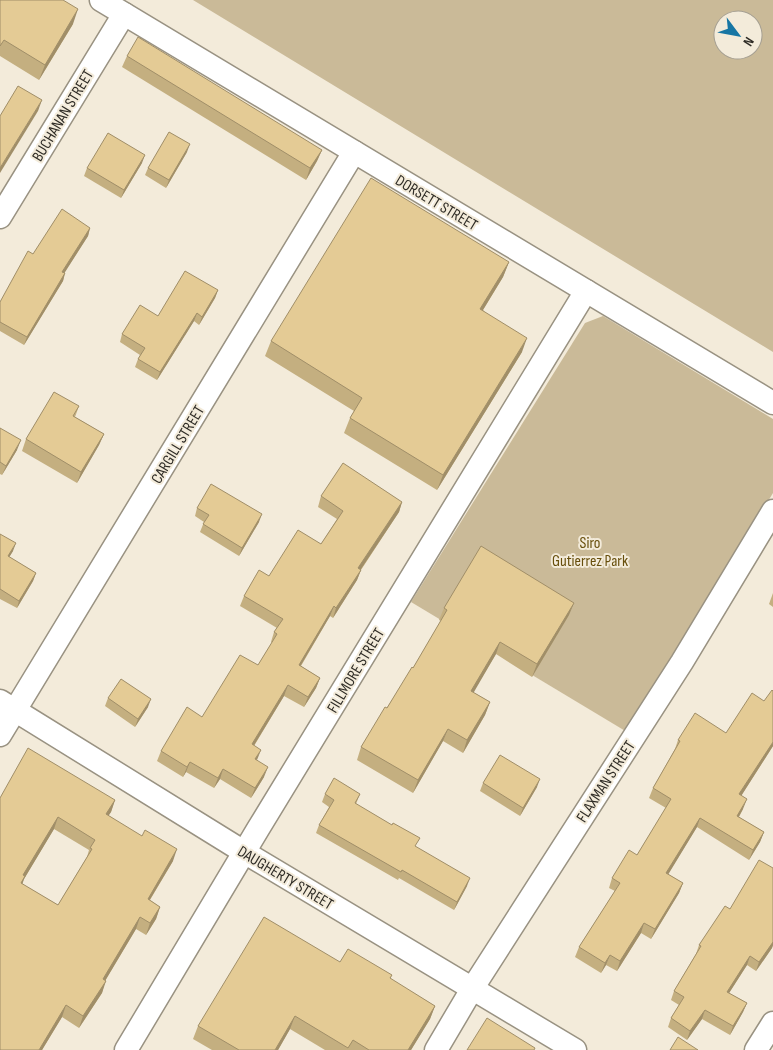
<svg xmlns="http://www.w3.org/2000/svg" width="773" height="1050" viewBox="0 0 773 1050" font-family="'Sofia Sans Condensed',sans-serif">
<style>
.green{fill:#caba98;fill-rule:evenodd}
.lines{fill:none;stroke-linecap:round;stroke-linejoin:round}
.minor-casing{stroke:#999282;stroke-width:25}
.minor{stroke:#fff;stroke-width:22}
.wall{fill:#c4af80;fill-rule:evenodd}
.shaded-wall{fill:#a08e68}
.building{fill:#e4cb95;stroke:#a08e68;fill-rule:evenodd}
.labels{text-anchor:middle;stroke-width:4;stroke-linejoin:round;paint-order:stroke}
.street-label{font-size:16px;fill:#2f2c26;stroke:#f3ebda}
.park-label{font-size:16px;fill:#674e0b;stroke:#f3ebda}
</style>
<rect width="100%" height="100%" fill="#f3ebda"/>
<g class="green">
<path d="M193 0H773V352ZM723 20H753V50H723Z"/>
<polygon points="603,316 773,419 773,493 627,732 411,602 585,323"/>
</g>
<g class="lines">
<g class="minor-casing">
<g id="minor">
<polyline points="101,0 773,403"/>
<polyline points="0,217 124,14"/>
<polyline points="0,701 244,852 575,1050"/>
<polyline points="0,735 354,152"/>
<polyline points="126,1050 258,829 586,291"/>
<polyline points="436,1050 472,989 682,662 773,511"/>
<polyline points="756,1050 773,1023"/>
</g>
</g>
<use href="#minor" class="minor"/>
</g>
<g class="wall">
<polygon points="0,0 73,24 39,80 0,56"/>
<polygon points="127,56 322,150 317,161 306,180 122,67"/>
<polygon points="187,152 166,188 145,175 148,168"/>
<polygon points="142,163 121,198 84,176 87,168"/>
<polygon points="90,228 88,236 64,273 65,273 63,281 24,345 0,331 0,302 33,254"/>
<polygon points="509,262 503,277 483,310 522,352 437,490 344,433 350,418 354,411 265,356 271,341"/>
<polygon points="218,290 215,298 199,325 194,321 157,380 135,367 138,359 140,355 120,342 122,334 158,316"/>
<polygon points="79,406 75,417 104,434 99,445 77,483 22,451 26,439"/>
<polygon points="0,428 17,450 2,475 0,474"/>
<polygon points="321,496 402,502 399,512 361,570 357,580 333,618 330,616 301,666 320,678 316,688 304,707 284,696 254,746 257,760 264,777 251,798 220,779 214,788 186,772 183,777 157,761 161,751 202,717 258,665 272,643 271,642 274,632 277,628 240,606 244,596 269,576 321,544 337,519 318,507"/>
<polygon points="197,508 259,522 239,556 200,532 204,522 195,516"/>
<polygon points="0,534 13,551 9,557 36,573 33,581 17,608 0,599"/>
<polygon points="773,593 773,607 769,604"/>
<polygon points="444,608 569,615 532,677 496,654 473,692 490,702 485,715 463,753 443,741 413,793 357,760 361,747 413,668 441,621 439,620"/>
<polygon points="108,698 148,707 135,727 105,706"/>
<polygon points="726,733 773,746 741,796 743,809 739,817 764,832 760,842 749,860 697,827 668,874 683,883 679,893 651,939 641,933 617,971 606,965 601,973 575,957 579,947 615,891 609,888 612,878 637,855 666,808 649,798 653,788 675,749 678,740"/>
<polygon points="483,783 537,787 520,816 480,791"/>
<polygon points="325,794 360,794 356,804 416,847 467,886 454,910 399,878 398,880 316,833 319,825 329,807 322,802"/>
<path d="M0 798 115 800 111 812 108 815 173 861 150 900 160 907 156 919 146 935 136 929 105 981 102 993 79 1028 62 1017 42 1050ZM54 829 89 850 87 857 58 905 22 884 24 879Z"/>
<polygon points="773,868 773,945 772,948 756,971 747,965 729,993 747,1003 743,1012 730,1035 702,1019 687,1040 668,1027 671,1018 679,1005 671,1000 674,991 696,954 699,945 730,909"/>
<polygon points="340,962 392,975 390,979 435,1006 430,1019 411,1050 325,1050 290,1029 278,1050 212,1050 193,1039 198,1026"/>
</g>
<g class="shaded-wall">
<polygon points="78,9 73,24 39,80 45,65"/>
<polygon points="42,100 38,111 0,173 0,168"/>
<polygon points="190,144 187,152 166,188 169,180"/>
<polygon points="322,150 317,161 306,180 310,168"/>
<polygon points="145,155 142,163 121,198 124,190"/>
<polygon points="90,228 88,236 60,280 62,272"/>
<polygon points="509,262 503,277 475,323 480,309"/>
<polygon points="65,273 63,281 24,345 27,337"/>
<polygon points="218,290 215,298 199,325 202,317"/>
<polygon points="197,313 194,321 157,380 160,372"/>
<polygon points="527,338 522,352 437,490 443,475"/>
<polygon points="104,434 99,445 77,483 81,472"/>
<polygon points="21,440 17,450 2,475 6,466"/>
<polygon points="402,502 399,512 355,578 358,568"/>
<polygon points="262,514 259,522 239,556 242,548"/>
<polygon points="16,543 13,551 5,564 8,556"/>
<polygon points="361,570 357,580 333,618 336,608"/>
<polygon points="36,573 33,581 17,608 19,601"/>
<polygon points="574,603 569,615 532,677 537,664"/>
<polygon points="334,606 330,616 295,675 299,665"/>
<polygon points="500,642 496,654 467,704 471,691"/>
<polygon points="320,678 316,688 304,707 308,697"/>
<polygon points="288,685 284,696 248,755 252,744"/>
<polygon points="151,699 148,707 135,727 138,719"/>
<polygon points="490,702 485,715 463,753 467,740"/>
<polygon points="448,729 443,741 413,793 418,780"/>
<polygon points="773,742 773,746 736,804 739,794"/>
<polygon points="261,750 257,760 255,759"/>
<polygon points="190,762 186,772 183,777 187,767"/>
<polygon points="268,767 264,777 251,798 255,788"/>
<polygon points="223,769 220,779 214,788 218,778"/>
<polygon points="540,779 537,787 520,816 523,808"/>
<polygon points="747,799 743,809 734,825 737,816"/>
<polygon points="115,800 111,812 102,826 106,814"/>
<polygon points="58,817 54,829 24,879 21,888 17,895 23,875"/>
<polygon points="700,818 697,827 663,883 666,873"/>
<polygon points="764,832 760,842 749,860 753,850"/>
<polygon points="177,849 173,861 143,911 148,899"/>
<polygon points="470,878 467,886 454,910 457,902"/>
<polygon points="683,883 679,893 651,939 655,929"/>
<polygon points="160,907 156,919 146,935 150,923"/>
<polygon points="140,917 136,929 99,991 103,979"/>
<polygon points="644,923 641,933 617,971 620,961"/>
<polygon points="773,940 773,945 772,948 756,971 759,962"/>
<polygon points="610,955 606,965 601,973 605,963"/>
<polygon points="750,956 747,965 724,1001 727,992"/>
<polygon points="106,981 102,993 79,1028 83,1016"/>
<polygon points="747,1003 743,1012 730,1035 733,1026"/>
<polygon points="66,1005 62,1017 42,1050 39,1050"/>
<polygon points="435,1006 430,1019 411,1050 408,1050"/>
<polygon points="705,1010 702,1019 687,1040 690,1031"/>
<polygon points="295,1016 290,1029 278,1050 275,1050"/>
</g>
<g class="building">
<polygon points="0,0 63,0 78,9 45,65 4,40 0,46"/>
<polygon points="138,37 322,150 310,168 127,56"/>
<polygon points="18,86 42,100 0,168 0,116"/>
<polygon points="169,132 190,144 169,180 148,168"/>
<polygon points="108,133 145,155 124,190 87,168"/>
<polygon points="371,178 509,262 480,309 527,338 443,475 350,418 362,398 271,341"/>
<polygon points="62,209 90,228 62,272 65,273 27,337 0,322 0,302 28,251 33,254"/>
<polygon points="185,271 218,290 202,317 197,313 160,372 138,359 145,348 122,334 140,305 158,316"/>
<polygon points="54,392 79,406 73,416 104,434 81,472 26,439"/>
<polygon points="0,428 21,440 6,466 0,462"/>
<polygon points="343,463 402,502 358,568 361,570 336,608 334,606 299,665 320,678 308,697 288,685 252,744 261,750 255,759 268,767 255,788 223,769 218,778 190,762 187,767 161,751 187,707 202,717 240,655 258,665 277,634 274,632 283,619 244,596 259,570 269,576 298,530 321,544 343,511 321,496"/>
<polygon points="211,484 262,514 242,548 203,524 209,515 197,508"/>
<polygon points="0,534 16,543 8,556 36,573 19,601 0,589"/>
<polygon points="481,546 574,603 537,664 500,642 471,691 490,702 467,740 448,729 418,780 361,747 385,707 387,708 412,667 413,668 447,610 444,608"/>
<polygon points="121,679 151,699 138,719 108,698"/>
<polygon points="772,690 773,691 773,742 739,794 747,799 737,816 764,832 753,850 700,818 666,873 683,883 655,929 644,923 620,961 610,955 605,963 579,947 620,883 612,878 629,850 637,855 671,799 653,788 680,741 678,740 695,713 726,733 752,693 764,701"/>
<path d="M28 748 115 800 106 814 142 836 145 830 177 849 148 899 160 907 150 923 140 917 103 979 106 981 83 1016 66 1005 39 1050H0V798ZM58 817 95 840 90 848 92 849 58 905 21 883 25 876 23 875Z"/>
<polygon points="500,755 540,779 523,808 483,783"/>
<polygon points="334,778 360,794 355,803 392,825 393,823 420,838 415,846 470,878 457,902 402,870 401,872 319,825 334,800 325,794"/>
<polygon points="759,860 773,868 773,942 759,962 750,956 727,992 747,1003 733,1026 705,1010 690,1031 671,1018 684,997 674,991 701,946 699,945 725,906 730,909"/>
<polygon points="264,917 340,962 348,949 392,975 390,978 435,1006 408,1050 369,1050 353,1040 348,1048 295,1016 275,1050 239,1050 198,1026"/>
<polygon points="487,1018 535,1048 534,1050 467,1050"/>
<polygon points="678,1037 698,1050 670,1050"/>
</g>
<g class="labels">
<g class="street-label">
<text transform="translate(62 115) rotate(-59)" y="6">BUCHANAN STREET</text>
<text transform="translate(437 202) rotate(31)" y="6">DORSETT STREET</text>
<text transform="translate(177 444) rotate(-59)" y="6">CARGILL STREET</text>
<text transform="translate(355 670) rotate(-59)" y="6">FILLMORE STREET</text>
<text transform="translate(605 781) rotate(-57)" y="6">FLAXMAN STREET</text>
<text transform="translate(286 877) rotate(31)" y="6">DAUGHERTY STREET</text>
</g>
<g class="park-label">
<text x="590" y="548">Siro<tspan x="590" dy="18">Gutierrez Park</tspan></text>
</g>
</g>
<g transform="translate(738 35) rotate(122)"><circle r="24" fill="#f3ebda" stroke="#a59f92"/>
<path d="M0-4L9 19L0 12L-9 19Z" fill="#1776a4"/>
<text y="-8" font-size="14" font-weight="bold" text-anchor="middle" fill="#2f2c26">N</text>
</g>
</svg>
